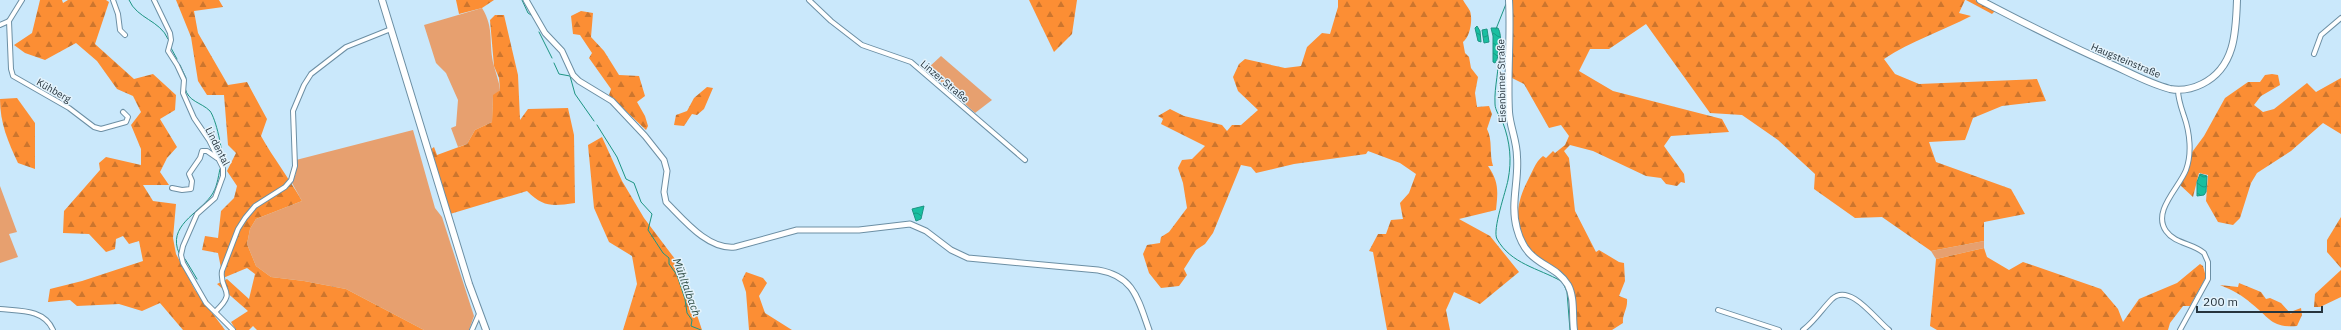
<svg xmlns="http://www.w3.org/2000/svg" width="2341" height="330" viewBox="0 0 2341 330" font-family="'IBM Plex Sans',sans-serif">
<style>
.grass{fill:#e7a06f}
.forest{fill:url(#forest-firs)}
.water{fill:url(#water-waves);stroke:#1d9583}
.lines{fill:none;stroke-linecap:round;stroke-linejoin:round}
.stream{stroke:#1d9583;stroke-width:1}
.minor-casing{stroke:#6c8fa4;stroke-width:6}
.tertiary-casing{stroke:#6c8fa4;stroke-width:7}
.secondary-casing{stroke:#6c8fa4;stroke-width:8}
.minor{stroke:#fff;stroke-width:4}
.tertiary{stroke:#fff;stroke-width:5}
.secondary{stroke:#fff;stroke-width:6}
.labels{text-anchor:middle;stroke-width:3;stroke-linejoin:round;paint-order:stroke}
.street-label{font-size:10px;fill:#26343d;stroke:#e4f3fc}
.water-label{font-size:11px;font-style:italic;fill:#2c4b42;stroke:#e4f3fc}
</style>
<defs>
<pattern id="forest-firs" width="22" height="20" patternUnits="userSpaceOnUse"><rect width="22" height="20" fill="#fc8e34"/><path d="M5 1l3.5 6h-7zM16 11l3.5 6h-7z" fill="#cc752d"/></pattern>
<pattern id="water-waves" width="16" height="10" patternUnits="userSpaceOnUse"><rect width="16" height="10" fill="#19bfa1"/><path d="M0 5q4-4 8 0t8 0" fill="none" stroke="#169c84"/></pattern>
</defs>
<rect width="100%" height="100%" fill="#cae8fb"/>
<g class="grass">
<path d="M482 8C495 29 488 44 494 66 496 74 499 81 500 90L493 96 492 122 475 130 467 144 458 147 451 128 456 126 458 100 446 73 436 63 424 25Z"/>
<polygon points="941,56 992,100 975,113 927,69"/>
<polygon points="413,130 435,208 442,217 474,316 469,330 424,330 346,289 304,281 271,277 256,266 247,244 250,229 256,219 302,201 292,183 296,173 296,160"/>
<polygon points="0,186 17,232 9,234 18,257 0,263"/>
<polygon points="1984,241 1984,248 1936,259 1931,251"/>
</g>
<g class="forest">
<polygon points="40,0 62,0 63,3 68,0 106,0 109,2 95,44 134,79 153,74 176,95 175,110 160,119 177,147 167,158 160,172 169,185 143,185 153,201 176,204 173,238 176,254 195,290 225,330 183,330 160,303 142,311 119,304 77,306 70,300 48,302 50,289 82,281 143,261 139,241 129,244 123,236 116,239 115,249 106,252 89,234 63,233 64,211 100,170 99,163 106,157 141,165 141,149 131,125 141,112 133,96 117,89 97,61 76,43 45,60 25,53 14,45 32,33"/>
<path d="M176 0H219L223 7 194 11 198 33 228 85 247 82 267 119 261 136C274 159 289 178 302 201L256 219 250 229 247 244 256 266 271 277 304 281 346 289 424 330H257L253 326 249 330H236L231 322 248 311 217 284 227 279 249 299 255 274 247 268 223 278 218 253 202 250 205 236 218 238 221 211 234 198 237 186 227 171 236 153 228 145 224 95H207L198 81 191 37Z"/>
<polygon points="456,0 494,0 482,8 459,14"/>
<polygon points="1029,0 1077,0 1072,34 1054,52"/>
<path d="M1338 0H1463C1465 4 1468 7 1470 11 1473 20 1470 37 1463 42L1465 53 1469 57 1471 68 1478 77 1475 93 1477 107 1489 106 1492 114 1487 129C1493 141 1489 153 1493 166H1488C1499 182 1498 191 1496 210L1459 219 1490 236 1519 272 1480 304 1454 292 1446 310 1450 330H1387L1373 252 1369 251 1378 234H1386L1391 220 1403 219 1400 203 1409 193 1416 174 1400 163 1368 151 1366 154 1294 164 1256 173 1251 167 1241 165 1213 233 1205 244 1196 250 1184 269 1187 275 1179 286 1161 288 1149 273 1143 254 1147 245 1160 243 1161 237 1169 232 1187 208 1183 183 1178 168 1182 160 1192 159 1205 146 1161 124 1163 119 1158 116 1170 109 1184 116 1222 125 1227 131 1232 125H1241L1258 110 1238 91 1233 77 1239 64 1245 59 1285 68 1301 66 1307 47 1322 33 1330 34 1338 7Z"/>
<path d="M1510 0H1965L1959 13 1971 16C1942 31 1911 41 1884 59L1895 74 1919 84 2037 79 2046 101 2002 106 1973 118 1965 140 1929 142 1936 162 2011 189 2025 214 1984 222V241L1931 251 1882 217 1855 218 1814 189 1815 174 1778 140 1742 115 1710 113 1646 24 1609 49H1590L1579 71 1613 91 1722 119 1729 132 1671 136 1664 146 1684 174 1685 183 1681 182 1677 186 1666 184 1661 178 1646 176 1593 151 1570 145 1564 151 1569 158 1575 211 1596 252 1599 250 1619 262 1624 263 1625 281 1619 296 1627 299C1628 309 1622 314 1623 323L1612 330H1576L1572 288C1536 257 1501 234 1527 182 1532 173 1535 162 1543 156L1546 158 1553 151 1555 153 1565 145 1569 136 1561 125 1549 128 1524 84 1512 78Z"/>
<polygon points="1966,0 1975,0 1995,11 1992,14"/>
<polygon points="581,11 593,13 591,37 604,51 619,75 639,76 645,96 637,102 645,116 648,126 646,130 609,95 611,89 589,58 592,53 580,35 573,34 571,16"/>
<path d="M495 15H504L518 75 520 120 528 109 568 108 574 135 575 203C553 206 544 208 527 191L450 214 430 150 434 147 437 155 467 144 475 130 492 122 493 95 500 90 499 78 494 66 490 20Z"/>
<polygon points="2272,74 2278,75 2280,85 2261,96 2254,105 2263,112 2274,109 2307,83 2316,92 2341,78 2341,134 2323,123 2291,151 2257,173 2251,183 2240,218 2233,225 2218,222 2206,201 2208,175 2199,173 2193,197 2180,185 2187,170 2190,155 2204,136 2225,98 2248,82 2260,82 2265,75"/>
<polygon points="707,87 713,88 704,109 697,115 692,114 684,126 674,125 676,115 687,111 694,98"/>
<path d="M17 98 35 123V169L18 163C8 142 0 123 0 99Z"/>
<polygon points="602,137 622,181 644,218 681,267 702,330 623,330 637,284 632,256 609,242 594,208 588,145"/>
<polygon points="2341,217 2341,268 2327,252 2327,240"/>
<polygon points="1984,248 1987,257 2009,270 2023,262 2101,289 2118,309 2123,322 2139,299 2177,283 2200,264 2203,266 2206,277 2190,306 2183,306 2170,323 2168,330 1937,330 1930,326 1936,259"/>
<polygon points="2341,270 2341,297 2320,307 2314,307 2315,294"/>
<polygon points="746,272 763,278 767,283 759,296 765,313 792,330 749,330 746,292 742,280"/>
<path d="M2239 283 2261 292 2266 299 2270 298 2281 303 2291 314 2293 311 2301 308 2302 315 2297 326C2271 328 2270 318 2252 304 2242 295 2232 290 2220 285L2238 287Z"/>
</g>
<g class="water">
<polygon points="1477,26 1480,31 1481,42 1478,41 1475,28"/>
<path d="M1491 28H1498C1503 36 1500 55 1495 63L1493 62V36Z"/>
<polygon points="1487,29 1489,42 1484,43 1482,30"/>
<polygon points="2200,174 2207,176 2206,192 2204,195 2197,196 2197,182"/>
<polygon points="924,206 921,219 916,221 912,209"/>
</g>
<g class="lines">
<g class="stream">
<path d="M129 0C137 19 160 20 168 39"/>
<polyline points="522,0 528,13 534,17"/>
<polyline points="1496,29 1506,4"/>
<polyline points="539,32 552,58"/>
<polyline points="171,48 177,59"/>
<path d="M1498 52C1500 69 1494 86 1495 104 1495 110 1500 117 1503 123 1510 142 1512 160 1508 180 1506 191 1492 230 1497 239 1511 264 1538 268 1561 281"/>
<polyline points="554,63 559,74 570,76 575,94 594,121"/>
<polyline points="180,65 186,78"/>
<path d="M185 88C188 102 201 102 210 111 216 119 223 151 222 160"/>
<polyline points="597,125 617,157 626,179 634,183 641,202 652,214 648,230 663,253 669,258 669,264 677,275 685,299 687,313 692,320 691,326 701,330"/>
<path d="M179 253C167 226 198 214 211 196 217 188 218 178 220 169"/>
<polyline points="185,259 197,279"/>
<polyline points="1564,285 1567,292 1570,330"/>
</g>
<g class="minor-casing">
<g id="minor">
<polyline points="113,0 118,14 120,30 125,35"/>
<polyline points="154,0 170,33 171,40 168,51 177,65 184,80 183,93 194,118 209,140 223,168 223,176 215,198 197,214 183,246 181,255 183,263 206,303 233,330"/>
<polyline points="809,0 831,21 862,45 911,62 1025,160"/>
<polyline points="9,21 11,69 13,76 69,108 94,127 101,129 126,122 128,117 123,112"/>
<polyline points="0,25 9,21 22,0"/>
<polyline points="2314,54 2321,35 2341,18"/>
<path d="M2178 90C2178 99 2181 107 2184 116 2190 133 2192 154 2186 170 2179 188 2152 211 2166 231 2175 244 2193 243 2204 253L2208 262V279L2180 330"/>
<polyline points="172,188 182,190 191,189 192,181 189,174 200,158 202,151 207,151 217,158"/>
<path d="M0 309C20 311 44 309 53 330"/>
<polyline points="1718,310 1779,330"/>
<path d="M216 311C238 290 219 292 222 271L238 229 245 218 255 206 285 187 291 180 295 166 293 111 304 85 311 74 346 47 391 29"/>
<polyline points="472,330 479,314"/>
<path d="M1803 330C1815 321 1822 309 1832 299 1850 282 1876 320 1889 330"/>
</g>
</g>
<g class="tertiary-casing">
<path id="tertiary" d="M526 0 545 33 562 51 573 75 579 81 612 101 645 136 664 160 667 171 664 192 666 202C684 220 708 250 735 247L797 230H859L910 224 926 231 951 250 968 258 1098 270C1134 276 1138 299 1149 330"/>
</g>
<g class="secondary-casing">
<g id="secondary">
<polyline points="382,0 469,284 486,330"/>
<path d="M1509 0C1511 37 1507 75 1509 112 1510 127 1517 141 1517 157 1519 181 1510 204 1517 229 1527 267 1553 261 1568 285 1575 298 1572 316 1574 330"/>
<path d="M1980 0C2022 22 2063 43 2106 62 2127 71 2147 83 2170 89 2181 91 2192 89 2202 84 2235 68 2236 32 2237 0"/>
</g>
</g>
<use href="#minor" class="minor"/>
<use href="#tertiary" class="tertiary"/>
<use href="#secondary" class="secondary"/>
</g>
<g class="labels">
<g class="street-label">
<text transform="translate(2126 60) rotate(23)" y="4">Haugsteinstraße</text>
<text transform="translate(945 81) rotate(40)" y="4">Linzer Straße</text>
<text transform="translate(1501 81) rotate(-91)" y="4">Eisenbirner Straße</text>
<text transform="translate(54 90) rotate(30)" y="4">Kühberg</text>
<text transform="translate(218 146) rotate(63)" y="4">Lindental</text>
</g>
<g class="water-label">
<text transform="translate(687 287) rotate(70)" y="4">Mühltalbach</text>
</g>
</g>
<path d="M2197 306v6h125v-6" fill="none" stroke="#26343d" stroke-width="2"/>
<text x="2203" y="306" font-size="12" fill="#26343d" stroke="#e4f3fc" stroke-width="3" paint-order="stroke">200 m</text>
</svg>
